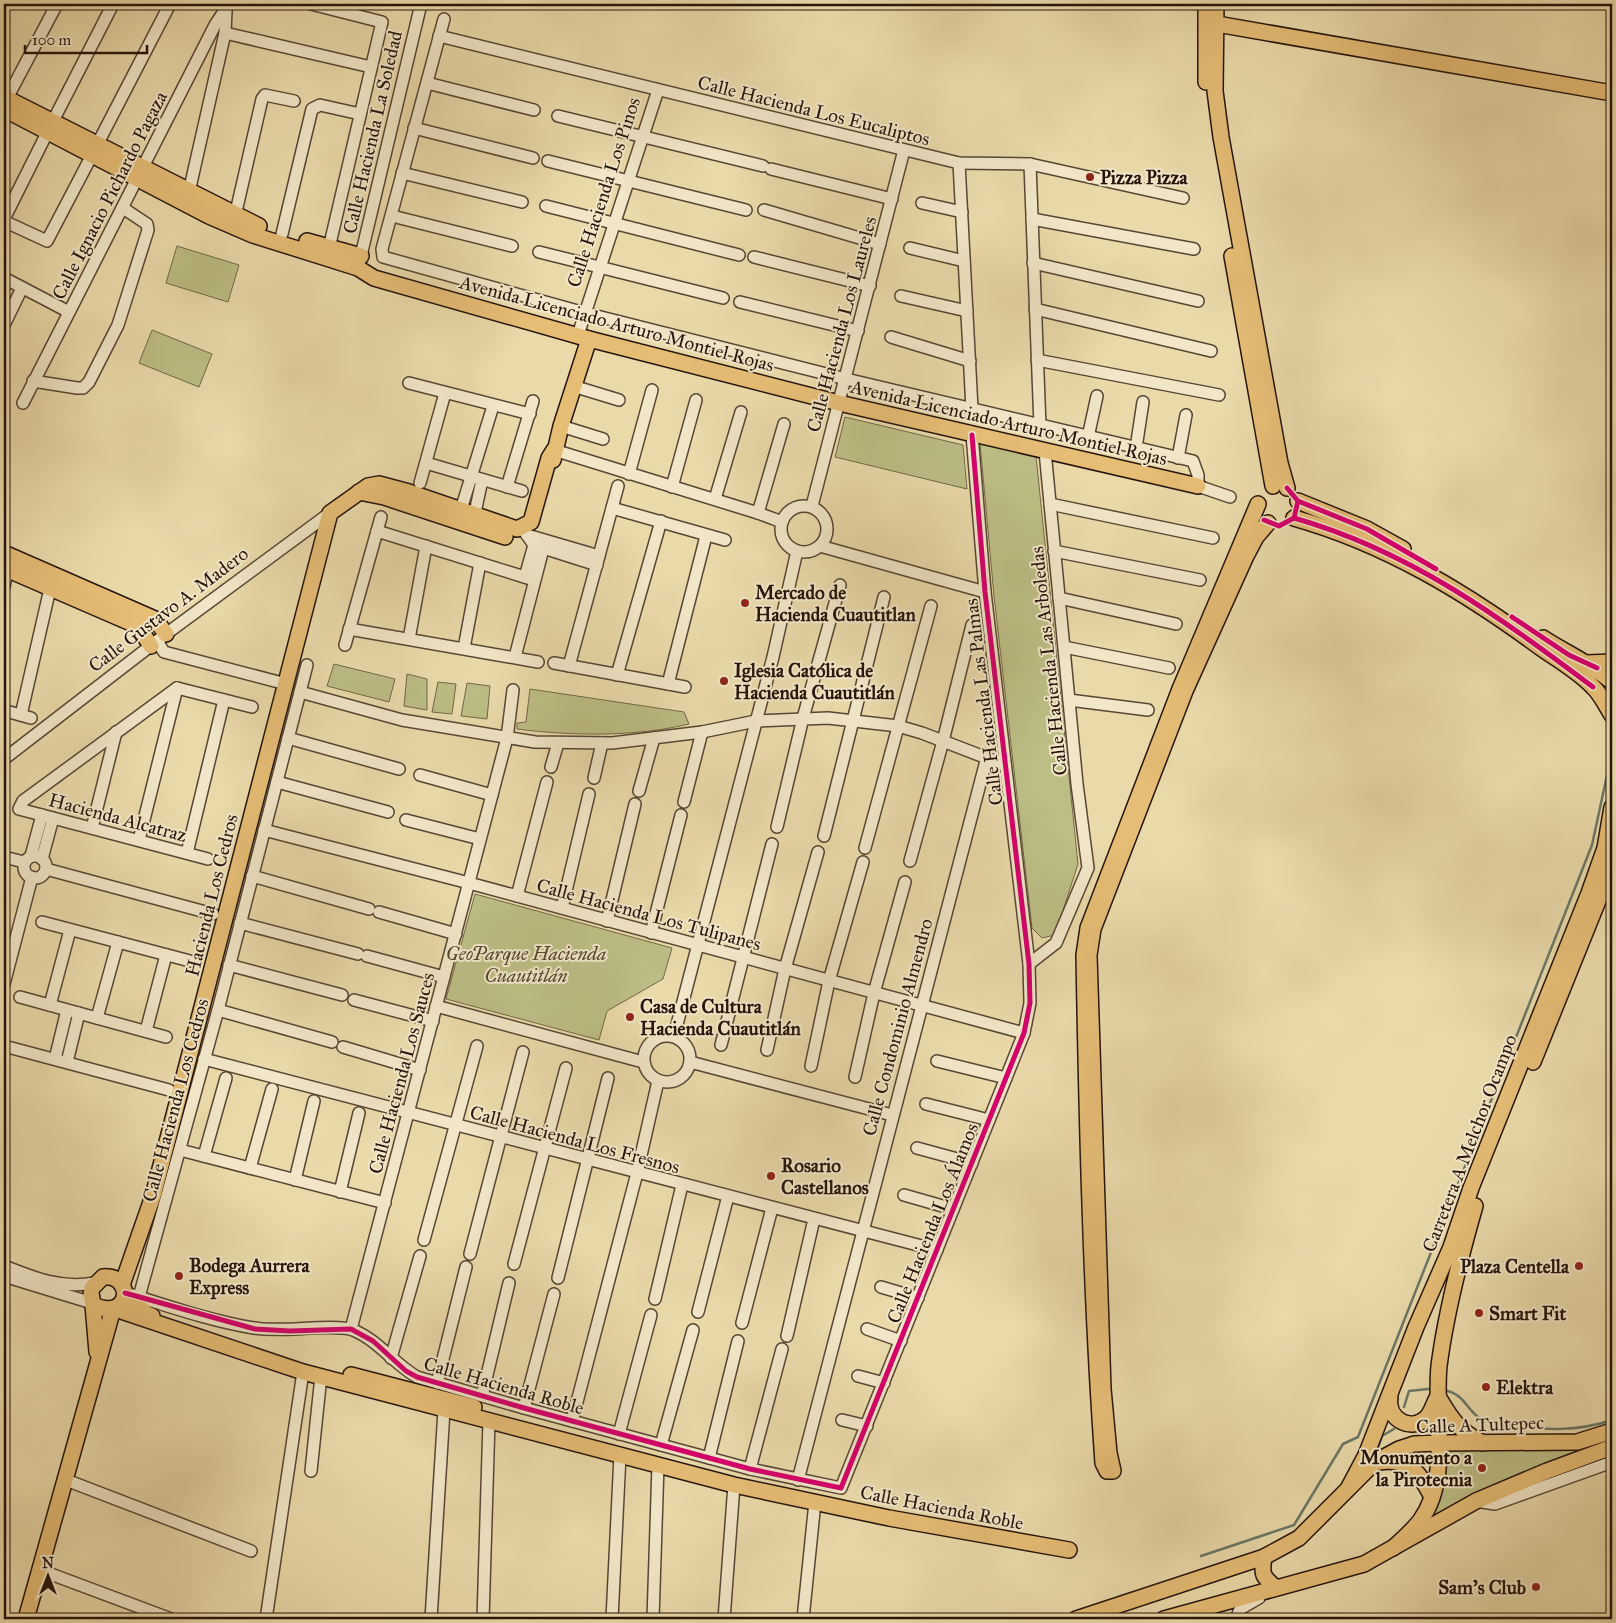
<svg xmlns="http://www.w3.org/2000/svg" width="1616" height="1623" viewBox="0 0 1616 1623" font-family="'IM FELL Great Primer',serif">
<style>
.green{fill:#bcbe85;stroke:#716948}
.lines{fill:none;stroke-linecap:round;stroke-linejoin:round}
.stream{stroke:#6b7867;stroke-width:2.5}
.minor-casing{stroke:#574634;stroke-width:14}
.major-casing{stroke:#26140c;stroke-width:18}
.minor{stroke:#f1e7c8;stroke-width:11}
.major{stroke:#e5bd75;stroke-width:15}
.cycleway-casing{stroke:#f1e7c8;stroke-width:8}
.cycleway{stroke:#d6006c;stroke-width:5}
.poi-dot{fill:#8f2418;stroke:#f1e7c8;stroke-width:2}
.labels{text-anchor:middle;stroke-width:4;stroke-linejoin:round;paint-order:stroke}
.street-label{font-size:19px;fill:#26140c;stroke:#f1e7c8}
.poi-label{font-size:19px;font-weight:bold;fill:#26140c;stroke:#f1e7c8;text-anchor:start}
.park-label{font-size:19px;font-style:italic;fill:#534730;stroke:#f1e7c8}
</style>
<rect width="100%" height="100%" fill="#eadaaa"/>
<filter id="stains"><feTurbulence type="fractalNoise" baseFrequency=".004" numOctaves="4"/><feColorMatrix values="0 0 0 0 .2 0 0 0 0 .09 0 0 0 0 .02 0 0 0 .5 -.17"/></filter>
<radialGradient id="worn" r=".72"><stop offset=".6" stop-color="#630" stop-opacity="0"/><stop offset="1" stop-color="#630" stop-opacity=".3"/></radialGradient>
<g class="green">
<polygon points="177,246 239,265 228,302 166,283"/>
<polygon points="152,330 212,354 199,387 139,363"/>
<polygon points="845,417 963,445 967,489 835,457"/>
<polygon points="980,443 1036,456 1078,864 1055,935 1042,938 1032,928 994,596"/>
<polygon points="334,664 395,679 389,702 327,686"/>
<polygon points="407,674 427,679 427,710 404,706"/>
<polygon points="438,682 456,684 452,714 432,712"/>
<polygon points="467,683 490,686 487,719 461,716"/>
<path d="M530 689 684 712 689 724C636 737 571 736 517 729V723L526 722Z"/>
<polygon points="475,894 672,948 663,979 607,1011 599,1040 446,999"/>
<polygon points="1577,1442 1583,1457 1394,1547 1420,1521 1439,1444"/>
</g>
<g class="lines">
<g class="stream">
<path d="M1447 1391C1464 1394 1468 1412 1482 1420 1489 1424 1501 1424 1508 1425 1544 1430 1577 1432 1612 1420"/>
<polyline points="1404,1407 1409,1391 1428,1389"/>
<polyline points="1377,1450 1382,1436 1394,1429"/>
<polyline points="1201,1556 1294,1525 1343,1444 1358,1437 1592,845 1612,752"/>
</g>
<g class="minor-casing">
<g id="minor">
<polyline points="311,4 382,22 329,248"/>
<polyline points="444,19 382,249 383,257 585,313 846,379 1193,461 1198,475 1198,486 1230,497"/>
<polyline points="225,33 371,67"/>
<polyline points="439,36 959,163 1030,164 1183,198"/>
<polyline points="427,83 534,110"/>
<polyline points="4,104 57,4"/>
<polyline points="558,116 763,166"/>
<polyline points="53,121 113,4"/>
<polyline points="414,128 533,158"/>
<polyline points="48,131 6,215 5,219 8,223 47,241 92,155"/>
<polyline points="98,143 170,4"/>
<polyline points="548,161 746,210"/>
<polyline points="959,163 972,409"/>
<polyline points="1030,164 1040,426"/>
<polyline points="771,169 892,199"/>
<polyline points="402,173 522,202"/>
<polyline points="189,192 225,33 226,11"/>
<polyline points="922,203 962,212"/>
<polyline points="546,206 739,255"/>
<polyline points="764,210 880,244"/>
<polyline points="235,216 262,99 265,95 294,101"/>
<polyline points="392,216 512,246"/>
<polyline points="1032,219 1194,249"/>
<polyline points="282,234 312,109 320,105 360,114"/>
<polyline points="910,248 964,261"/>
<polyline points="539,252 723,298"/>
<polyline points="754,257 870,286"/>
<polyline points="1033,263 1198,301"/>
<polyline points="359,264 421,4"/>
<polyline points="4,278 69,312"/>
<polyline points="901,296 967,311"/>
<polyline points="740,302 858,331"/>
<polyline points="1035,309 1211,351"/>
<polyline points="4,325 22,288"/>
<polyline points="578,335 658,90"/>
<polyline points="891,337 970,361"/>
<polyline points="1037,360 1219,395"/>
<polyline points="33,381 77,388 83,388 89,382 118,325 148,230 147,224 123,208"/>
<polyline points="409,383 530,414"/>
<polyline points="573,386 619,400"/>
<polyline points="23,403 215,25 229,4"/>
<polyline points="561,426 603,439"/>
<polyline points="1088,437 1097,396"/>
<polyline points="1136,448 1143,402"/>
<polyline points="554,450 758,513 782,522"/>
<polyline points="1178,458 1186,415"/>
<polyline points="426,463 522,491"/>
<polyline points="629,474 652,390"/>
<polyline points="420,483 445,393"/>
<polyline points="507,487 533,401"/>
<polyline points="672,487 696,400"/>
<polyline points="715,499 741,412"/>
<polyline points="1050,504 1213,538"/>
<circle cx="804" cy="529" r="23"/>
<polyline points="812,506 904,150"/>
<polyline points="612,508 725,540"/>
<polyline points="758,513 784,424"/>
<polyline points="459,516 493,406"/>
<polyline points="473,522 482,480"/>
<polyline points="522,528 534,545 597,565"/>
<polyline points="377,531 534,580"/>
<polyline points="527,535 599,556"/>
<polyline points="820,546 985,592"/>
<polyline points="1054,551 1200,580"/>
<polyline points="525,577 534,545"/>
<polyline points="4,587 7,571"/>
<polyline points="1059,598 1176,624"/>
<polyline points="349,629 538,662"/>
<polyline points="409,639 426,546"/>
<polyline points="157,641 164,652 286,684"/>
<polyline points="345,645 381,517"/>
<polyline points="1064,647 1169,668"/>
<polyline points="464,648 480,563"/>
<polyline points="515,657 543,549"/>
<polyline points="554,663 685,687"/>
<polyline points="569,666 618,486"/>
<polyline points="617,675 661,521"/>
<polyline points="668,684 706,536"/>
<polyline points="177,688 23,801 19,809 208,859"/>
<polyline points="177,688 252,707"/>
<polyline points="300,692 402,720 535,742 612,743 702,732 756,721 828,718 898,726 922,733 1005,765"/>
<polyline points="1069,700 1148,710"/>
<polyline points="6,711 31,718"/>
<polyline points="21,715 52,580"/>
<polyline points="288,738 399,769"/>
<polyline points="4,759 166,634 330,513"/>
<polyline points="551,767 558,743"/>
<polyline points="420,775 492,795"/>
<polyline points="594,778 602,743"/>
<polyline points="277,782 388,812"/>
<polyline points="639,791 654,738"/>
<polyline points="684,802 702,732"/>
<polyline points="406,820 480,839"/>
<polyline points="777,827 803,718 840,585"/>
<polyline points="92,828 116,732"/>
<polyline points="264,830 469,883 1024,1033"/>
<polyline points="824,836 884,597"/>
<polyline points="139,840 177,688"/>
<polyline points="865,848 931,606"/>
<polyline points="187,853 224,700"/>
<circle cx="35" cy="867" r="11"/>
<polyline points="31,856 42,815"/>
<polyline points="4,857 24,862"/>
<polyline points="42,859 53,818"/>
<polyline points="910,861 943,741 972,625"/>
<polyline points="46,869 213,914"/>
<polyline points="252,876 369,909"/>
<polyline points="517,896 547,782"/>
<polyline points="562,908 589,794"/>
<polyline points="379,912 456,934"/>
<polyline points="607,921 635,804"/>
<polyline points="42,922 190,961"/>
<polyline points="240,923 358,954"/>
<polyline points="651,933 681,815"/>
<polyline points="367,956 444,977"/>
<polyline points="1029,964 1056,943 1088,868 1077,784 1045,451"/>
<polyline points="229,965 342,995"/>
<polyline points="4,984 32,877"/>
<polyline points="20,997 166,1037"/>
<polyline points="354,1000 433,1021"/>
<polyline points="50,1005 70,930"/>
<polyline points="436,1006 643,1062"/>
<polyline points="218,1010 332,1042"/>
<polyline points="97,1018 118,942"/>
<polyline points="146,1031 166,955"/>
<circle cx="667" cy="1059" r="23"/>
<polyline points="674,1036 773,657 797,551"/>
<polyline points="721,1045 772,844"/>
<polyline points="4,1046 169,1090"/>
<polyline points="343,1047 420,1070"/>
<polyline points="767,1050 785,969 818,852"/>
<polyline points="55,1059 67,1010"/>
<polyline points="204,1059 937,1250"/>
<polyline points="937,1061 1006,1078"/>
<polyline points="67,1062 79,1013"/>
<polyline points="690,1062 892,1115"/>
<polyline points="811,1066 829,981 863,862"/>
<polyline points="855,1077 874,993 905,882"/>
<polyline points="926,1104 989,1120"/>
<polyline points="917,1148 972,1163"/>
<polyline points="180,1150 385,1203"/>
<polyline points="204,1156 226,1078"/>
<polyline points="250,1168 272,1089"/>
<polyline points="295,1180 314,1101"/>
<polyline points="340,1192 359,1113"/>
<polyline points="904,1195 953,1209"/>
<polyline points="424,1240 477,1046"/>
<polyline points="470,1254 523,1052"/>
<polyline points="514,1264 566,1068"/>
<path d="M4 1266C34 1278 61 1289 94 1283"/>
<polyline points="4,1276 92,1303"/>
<polyline points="558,1278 608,1078"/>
<polyline points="881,1287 918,1298"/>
<path d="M126 1293C168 1306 211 1321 254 1328 281 1333 333 1323 353 1330 378 1340 394 1364 417 1377L524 1408 750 1469 841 1488 1024 1033 1030 1003 1029 964 985 592 972 435"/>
<polyline points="139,1297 218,1010 307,665"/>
<polyline points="655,1299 682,1185"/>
<polyline points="698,1312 728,1196"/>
<polyline points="742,1323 772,1208"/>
<polyline points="351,1329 507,738 513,690"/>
<polyline points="867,1329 901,1341"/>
<polyline points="787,1336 814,1219"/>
<polyline points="391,1358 420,1256"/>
<polyline points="858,1376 884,1383"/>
<polyline points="437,1383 466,1267"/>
<polyline points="482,1396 509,1283"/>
<polyline points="524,1408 554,1294"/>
<polyline points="842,1420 867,1426"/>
<polyline points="572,1421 637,1173 658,1081"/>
<polyline points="619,1434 651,1315"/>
<polyline points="661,1445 693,1330"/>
<polyline points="709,1458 738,1341"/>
<polyline points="750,1469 782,1349"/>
<polyline points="311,1471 321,1376"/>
<polyline points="66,1480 251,1551"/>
<polyline points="798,1480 987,757"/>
<polyline points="1476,1501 1495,1504 1612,1462"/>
<polyline points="40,1570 171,1619"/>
<polyline points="266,1619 303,1372"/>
<polyline points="431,1619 444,1410"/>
<polyline points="483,1619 489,1421"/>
<polyline points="612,1619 620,1455"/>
<polyline points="653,1619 658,1465"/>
<polyline points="724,1619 734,1485"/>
<polyline points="803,1619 815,1502"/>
<polyline points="1236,1619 1240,1609 1259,1598"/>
</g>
</g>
<g class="major-casing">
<g id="major">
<polyline points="1206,4 1206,82"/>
<polyline points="1216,4 1215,91 1221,137 1280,463 1287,488"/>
<polyline points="1217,24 1612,93"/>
<polyline points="4,97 259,226"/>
<polyline points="4,109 209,216 253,235 358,268 374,278 589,339 839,403 1198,486"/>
<polyline points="307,241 361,256"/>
<polyline points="1232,256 1273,486"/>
<polyline points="553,460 561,426 589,339"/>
<polyline points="359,492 384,497 505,537"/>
<polyline points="1298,501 1367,529 1403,549"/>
<path d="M1258 504 1180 689 1088 928 1084 955C1087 1124 1091 1294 1103 1463L1107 1471H1113L1109 1453 1103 1389 1089 955 1093 929 1185 691 1246 556 1256 537 1268 523"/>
<path d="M1294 518C1386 544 1465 592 1541 648 1558 660 1579 672 1593 687 1601 694 1606 706 1612 715"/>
<polyline points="4,553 155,619 166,634"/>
<polyline points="4,568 138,626 151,646"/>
<path d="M1543 638C1566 653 1592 664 1612 682"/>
<polyline points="1587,663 1612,662"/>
<polyline points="1533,1062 1612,866"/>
<polyline points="122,1285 153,1196 330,513 368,486 379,484 409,492 517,529 531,522 549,458 554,450"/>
<path d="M91 1293 93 1305C132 1322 134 1274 103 1277L92 1288"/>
<polyline points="125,1295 147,1314 152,1316"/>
<polyline points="93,1305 97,1352"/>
<polyline points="115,1309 303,1372 734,1485 889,1518 1069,1550"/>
<polyline points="351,1375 474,1407"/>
<path d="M1390 1396C1386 1421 1413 1433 1428 1416 1432 1411 1434 1403 1437 1398"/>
<path d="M1439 1398C1452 1420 1459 1431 1483 1443"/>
<path d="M1379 1462C1410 1458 1419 1472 1432 1497"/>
<polyline points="1349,1487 1366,1455 1416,1327 1451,1247 1471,1188 1589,893 1605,848 1612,807"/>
<path d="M1393 1548C1402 1540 1412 1531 1420 1521 1451 1479 1434 1415 1439 1366 1446 1312 1460 1258 1475 1206"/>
<path d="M1264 1557C1261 1575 1263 1577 1276 1588"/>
<polyline points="26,1619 113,1309"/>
<polyline points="1076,1619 1264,1557 1299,1538 1375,1462 1399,1449 1414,1444 1438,1443 1577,1442 1612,1431"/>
<polyline points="1164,1619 1364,1564 1476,1501 1547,1471 1612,1447"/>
</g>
</g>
<use href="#minor" class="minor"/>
<use href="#major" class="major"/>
<g class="cycleway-casing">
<g id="cycleway">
<polyline points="1298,501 1367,529 1436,569"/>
<path d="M1294 518C1410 551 1498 616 1593 687"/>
<polyline points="1264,520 1279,526 1294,518 1298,501 1287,488"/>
<polyline points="1512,617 1569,655 1597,668"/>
<polyline points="125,1293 255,1329 290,1331 351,1329 373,1341 406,1371 417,1377 524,1408 750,1469 841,1488 1024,1033 1030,1003 1029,964 985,592 972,435"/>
</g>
</g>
<use href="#cycleway" class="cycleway"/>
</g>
<g class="poi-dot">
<circle cx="1090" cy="177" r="5"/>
<circle cx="745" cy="603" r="5"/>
<circle cx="724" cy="681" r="5"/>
<circle cx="630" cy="1017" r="5"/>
<circle cx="771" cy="1176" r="5"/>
<circle cx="1579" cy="1266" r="5"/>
<circle cx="179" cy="1276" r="5"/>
<circle cx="1479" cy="1313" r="5"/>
<circle cx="1486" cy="1387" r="5"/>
<circle cx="1482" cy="1468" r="5"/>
<circle cx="1536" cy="1587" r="5"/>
</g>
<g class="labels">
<g class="street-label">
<text transform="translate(814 110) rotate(14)" y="7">Calle Hacienda Los Eucaliptos</text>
<text transform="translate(372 132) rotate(-77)" y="7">Calle Hacienda La Soledad</text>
<text transform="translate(603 192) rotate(-72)" y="7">Calle Hacienda Los Pinos</text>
<text transform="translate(109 195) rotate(-63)" y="7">Calle Ignacio Pichardo Pagaza</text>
<text transform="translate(617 323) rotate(15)" y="7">Avenida Licenciado Arturo Montiel Rojas</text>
<text transform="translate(841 324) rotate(-75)" y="7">Calle Hacienda Los Laureles</text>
<text transform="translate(1009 422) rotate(13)" y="7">Avenida Licenciado Arturo Montiel Rojas</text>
<text transform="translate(168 609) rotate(-37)" y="7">Calle Gustavo A. Madero</text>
<text transform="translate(1048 661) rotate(-96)" y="7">Calle Hacienda Las Arboledas</text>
<text transform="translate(983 702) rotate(-97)" y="7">Calle Hacienda Las Palmas</text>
<text transform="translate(118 817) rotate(15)" y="7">Hacienda Alcatraz</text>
<text transform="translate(211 895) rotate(-76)" y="7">Hacienda Los Cedros</text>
<text transform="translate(649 914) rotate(15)" y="7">Calle Hacienda Los Tulipanes</text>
<text transform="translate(897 1027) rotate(-75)" y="7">Calle Condominio Almendro</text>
<text transform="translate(401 1073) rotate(-75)" y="7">Calle Hacienda Los Sauces</text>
<text transform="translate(175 1100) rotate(-75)" y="7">Calle Hacienda Los Cedros</text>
<text transform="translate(575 1139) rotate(15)" y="7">Calle Hacienda Los Fresnos</text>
<text transform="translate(1469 1143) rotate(-69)" y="7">Carretera A Melchor Ocampo</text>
<text transform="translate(932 1223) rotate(-68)" y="7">Calle Hacienda Los Álamos</text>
<text transform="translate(504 1385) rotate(16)" y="7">Calle Hacienda Roble</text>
<text transform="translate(1480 1424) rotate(-2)" y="7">Calle A Tultepec</text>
<text transform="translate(942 1507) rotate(11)" y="7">Calle Hacienda Roble</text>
</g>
<g class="poi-label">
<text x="1100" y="184">Pizza Pizza</text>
<text x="755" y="599">Mercado de<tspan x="755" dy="22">Hacienda Cuautitlan</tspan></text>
<text x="734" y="677">Iglesia Católica de<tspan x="734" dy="22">Hacienda Cuautitlán</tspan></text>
<text x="640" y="1013">Casa de Cultura<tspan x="640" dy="22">Hacienda Cuautitlán</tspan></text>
<text x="781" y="1172">Rosario<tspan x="781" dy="22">Castellanos</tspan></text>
<text x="189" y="1272">Bodega Aurrera<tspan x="189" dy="22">Express</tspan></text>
<text x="1569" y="1273" text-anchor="end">Plaza Centella</text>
<text x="1489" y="1320">Smart Fit</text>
<text x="1496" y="1394">Elektra</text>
<text x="1472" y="1464" text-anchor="end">Monumento a<tspan x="1472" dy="22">la Pirotecnia</tspan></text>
<text x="1526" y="1594" text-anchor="end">Sam's Club</text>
</g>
<g class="park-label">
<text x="526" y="960">GeoParque Hacienda<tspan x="526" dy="22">Cuautitlán</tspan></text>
</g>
</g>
<rect width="1616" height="1623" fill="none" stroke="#eadaaa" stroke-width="20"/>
<rect x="5" y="5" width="1606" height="1613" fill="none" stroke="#26140c" stroke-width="2.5"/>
<rect x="10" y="10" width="1596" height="1603" fill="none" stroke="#26140c"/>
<g transform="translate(48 1576)" stroke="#f1e7c8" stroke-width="4" paint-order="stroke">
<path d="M0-4L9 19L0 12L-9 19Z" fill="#26140c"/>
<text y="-8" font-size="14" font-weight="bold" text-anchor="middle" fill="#26140c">N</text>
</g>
<path d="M25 45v8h122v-8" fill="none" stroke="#26140c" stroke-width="2.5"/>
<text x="32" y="45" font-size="15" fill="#26140c" stroke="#f1e7c8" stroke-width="4" paint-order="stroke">100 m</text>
<rect width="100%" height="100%" filter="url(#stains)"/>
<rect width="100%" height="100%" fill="url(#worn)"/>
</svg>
